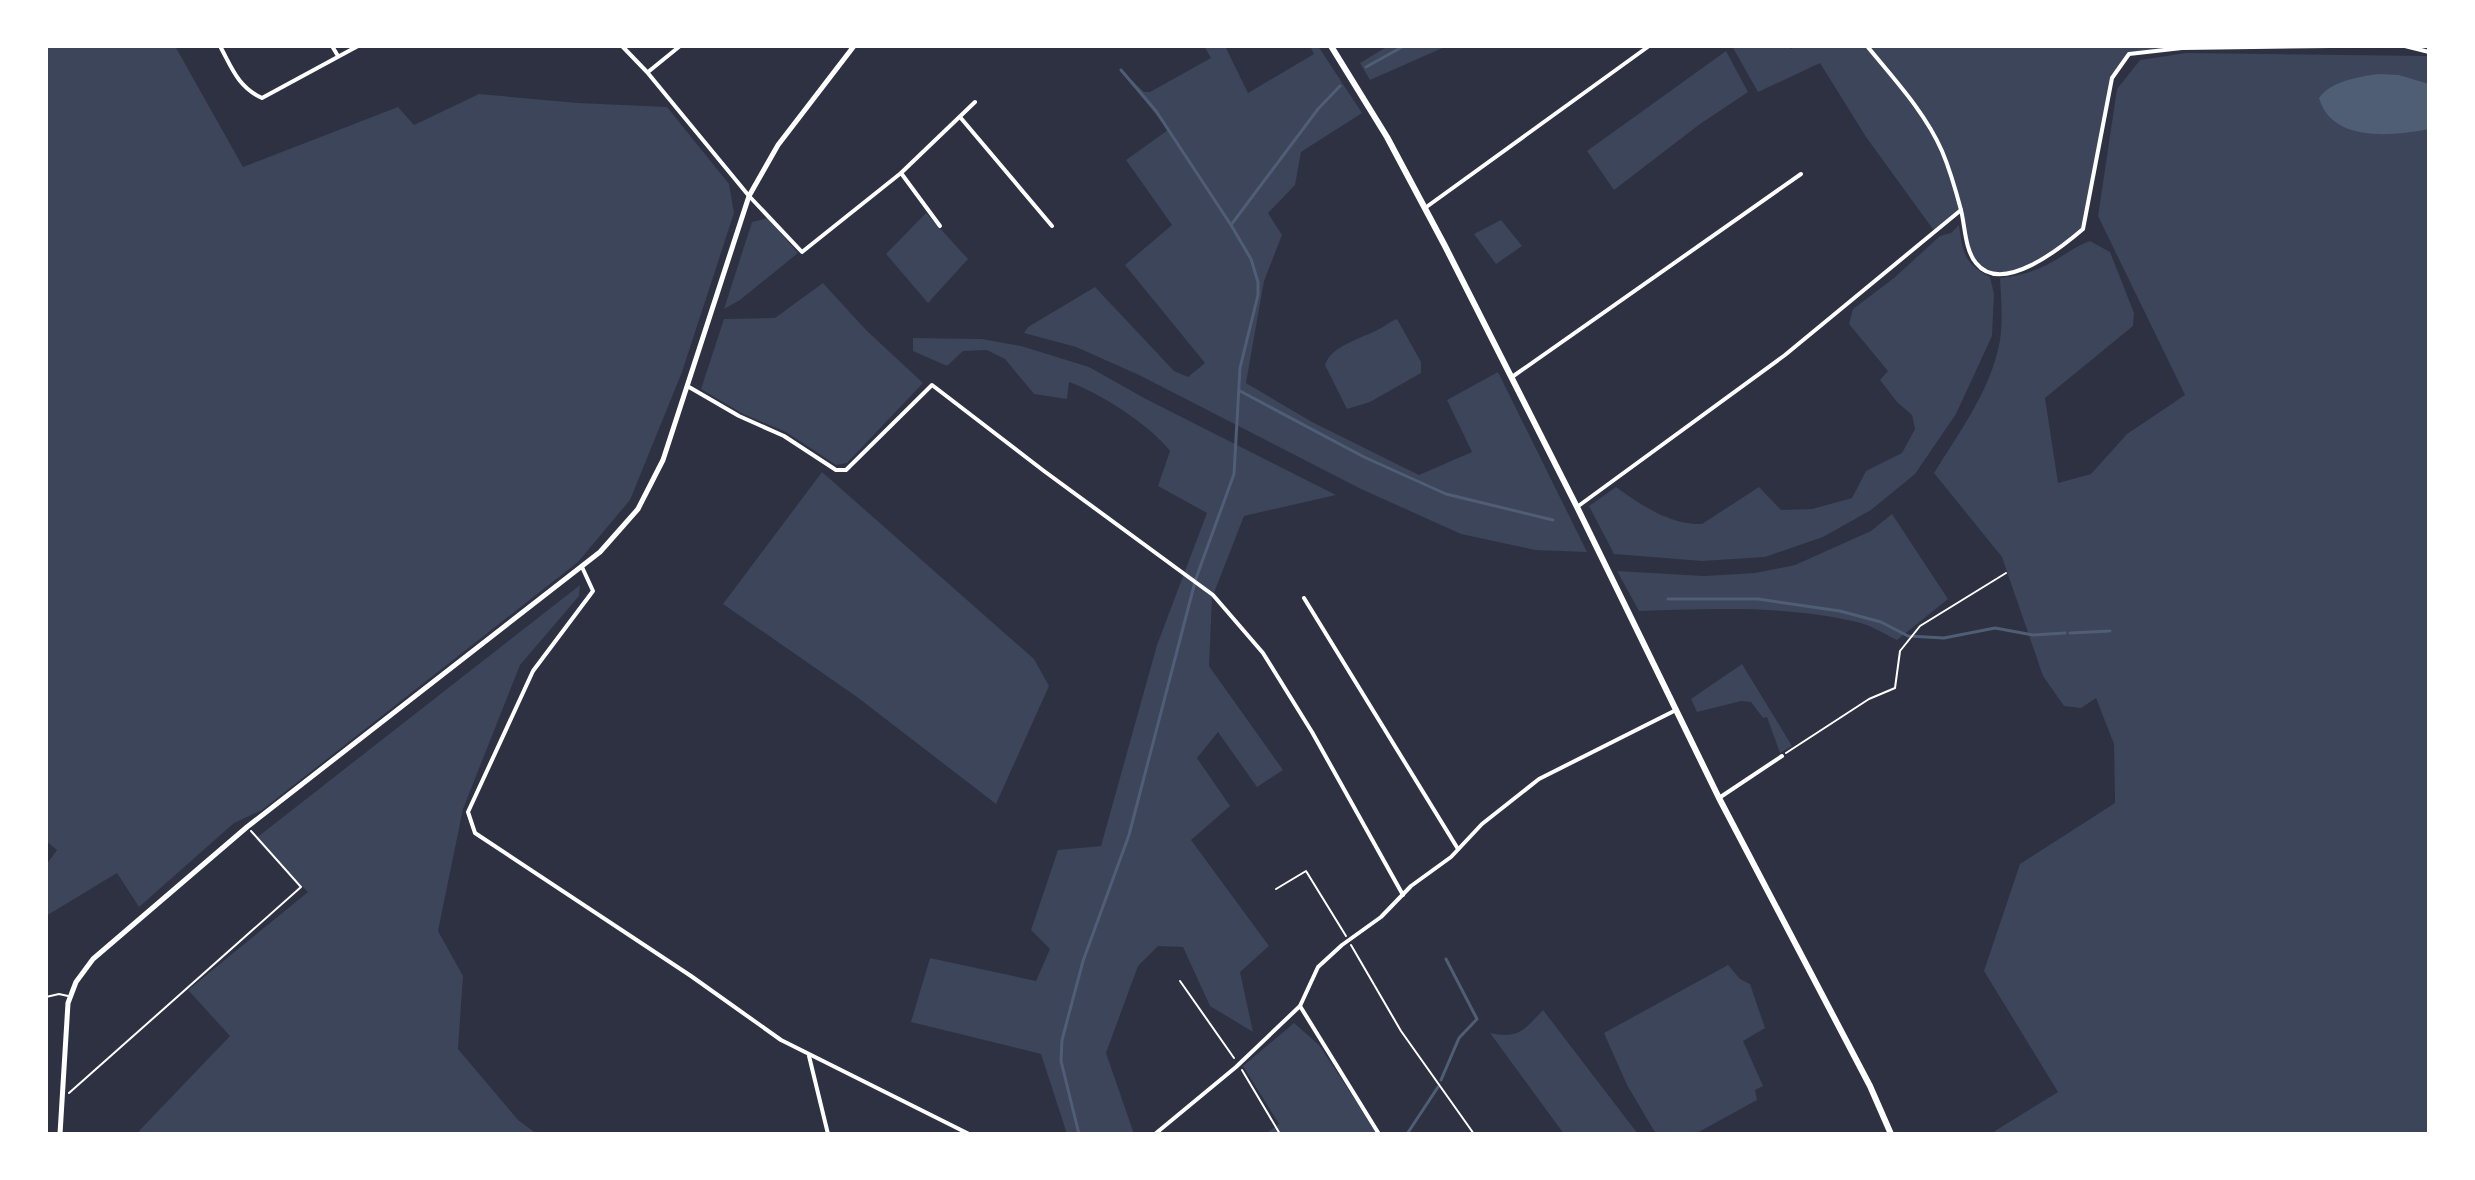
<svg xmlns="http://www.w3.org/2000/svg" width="2475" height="1180" viewBox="0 0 2475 1180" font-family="Signika,sans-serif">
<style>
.green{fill:#3c4559}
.water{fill:#4f5d75}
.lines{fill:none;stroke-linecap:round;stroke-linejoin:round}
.stream{stroke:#4f5d75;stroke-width:3}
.path{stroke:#fff;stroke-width:2}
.service{stroke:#fff;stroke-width:2}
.minor{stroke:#fff;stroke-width:4}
.tertiary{stroke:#fff;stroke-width:5}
.secondary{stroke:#fff;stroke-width:6}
</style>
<rect width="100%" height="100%" fill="#2d3142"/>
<g class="green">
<polygon points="46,46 175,46 243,167 398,107 414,125 479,94 578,103 667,107 729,184 734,213 682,372 630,500 578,562 262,810 234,823 139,907 117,873 46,916 46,865 57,850 46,841"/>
<polygon points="1204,46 1225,46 1248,93 1314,54 1310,46 1318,46 1362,113 1301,152 1295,185 1268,213 1282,235 1264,281 1246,383 1312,422 1419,475 1472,452 1447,400 1498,372 1587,552 1535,550 1461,534 1361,489 1139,375 1076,347 1024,333 1028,327 1095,287 1174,371 1188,377 1205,363 1125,265 1172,225 1126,160 1168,130 1121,70 1144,92 1150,92 1211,58"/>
<polygon points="1388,46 1447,46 1370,80 1360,63"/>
<path d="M1732 46H1785L1792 49 1793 46H2331L2182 48 2129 54 2112 78 2083 229C2062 246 2024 281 1994 273 1988 271 1982 267 1976 264L1968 242 1961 211 1935 232 1866 137 1820 63 1758 92Z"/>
<polygon points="1726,51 1748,92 1700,124 1614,190 1587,151"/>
<path d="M2186 53 2429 56V1134H1996L1995 1131 2058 1092 1984 971 2020 864 2115 803 2114 744 2096 698 2081 708 2064 706 2043 676 2002 557 1934 473C1959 433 1992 388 2000 340 2003 321 2001 298 2000 278 2018 276 2034 272 2050 263 2064 256 2075 246 2090 241L2110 252 2134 313 2133 326 2045 398 2058 483 2091 474 2127 434 2185 395 2098 216 2117 89 2140 60Z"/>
<polygon points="926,213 968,259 928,303 886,254"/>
<polygon points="768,218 798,253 740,300 724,309 752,222"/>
<polygon points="1501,220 1522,246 1496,264 1474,234"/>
<path d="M1959 225C1963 254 1964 263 1990 277L1994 294 1992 336 1956 414 1915 474 1871 510 1823 537 1765 557 1702 561 1614 554 1589 506 1616 487C1641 505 1670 525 1702 524L1759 487 1781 510 1812 509 1852 498 1866 471 1902 453 1915 429 1912 415 1897 402 1880 380 1888 371 1849 324 1853 309 1894 278 1940 236 1951 233Z"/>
<polygon points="823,283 866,330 923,383 847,463 836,465 786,432 743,414 701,389 724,319 775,318"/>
<path d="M1397 319 1421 362V373L1370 402 1347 409 1325 365C1331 345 1364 338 1379 329 1386 326 1390 321 1397 319Z"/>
<path d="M913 338 982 339 1021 346 1089 367 1144 398 1336 495 1244 516 1212 598 1209 666 1283 770 1257 787 1218 732 1197 758 1230 806 1191 840 1269 946 1240 972 1253 1032 1210 1006 1183 947 1158 946 1138 966 1106 1053 1134 1134H1067L1041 1054 911 1022 930 958 1036 981 1050 949 1031 930 1058 850 1101 846 1157 645 1207 513 1158 486 1170 451C1150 425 1100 393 1069 382L1067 399 1034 394 1005 359 987 350 963 351 947 366 913 351Z"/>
<polygon points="822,472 1034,659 1049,686 996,804 857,697 723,604"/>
<path d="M1892 514 1948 599 1897 640C1884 634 1871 625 1857 622 1787 605 1710 609 1639 611L1617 571 1704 576 1755 573 1795 565 1871 531Z"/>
<polygon points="580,585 579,596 520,665 463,809 438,931 463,976 458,1049 518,1120 537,1134 141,1134 139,1131 230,1036 188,990 308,892 255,839"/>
<polygon points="1742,664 1792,746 1780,753 1767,717 1763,718 1751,702 1741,701 1697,712 1691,699"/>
<polygon points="1728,965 1740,979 1750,984 1765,1028 1743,1041 1763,1086 1755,1090 1757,1100 1695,1134 1656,1134 1627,1085 1604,1033"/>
<path d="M1543 1010 1638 1134H1564L1490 1033C1519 1039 1524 1030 1543 1010Z"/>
<polygon points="1294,1023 1319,1045 1378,1134 1265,1134 1279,1124 1243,1066"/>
</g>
<path class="water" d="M2378 74 2399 75 2429 84V129C2393 136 2332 143 2319 98 2331 81 2358 77 2378 74Z"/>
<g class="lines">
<g class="stream">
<polyline points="1366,67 1404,46"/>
<polyline points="1121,70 1156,111 1231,225"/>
<polyline points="1240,391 1364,457 1446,494 1553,520"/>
<polyline points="1195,581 1234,474 1240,368 1258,295 1258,282 1251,259 1231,225 1318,109 1340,86"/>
<polyline points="1668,599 1758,599 1840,611 1881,622 1908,636 1944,638 1995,628 2033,635 2065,633"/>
<polyline points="2070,633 2110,631"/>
<polyline points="1441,1080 1459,1038 1477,1019 1446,959"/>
<polyline points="1079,1134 1061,1061 1062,1040 1083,961 1129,835 1195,582"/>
<polyline points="1407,1134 1438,1087"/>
</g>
<g class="path">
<polyline points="1786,753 1869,699 1895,688 1900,651 1920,626 2006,573"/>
<polyline points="1276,889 1306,871 1346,936"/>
<polyline points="1351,945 1401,1031 1474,1134"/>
<polyline points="1180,981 1234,1058"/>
<polyline points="1242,1070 1280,1134"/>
<polyline points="69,1093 301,887 251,831"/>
</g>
<polyline class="service" points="46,997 59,994 68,996"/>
<g class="minor">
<path d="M220 46C232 68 238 87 262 98L358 46"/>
<polyline points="332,46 338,56"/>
<polyline points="622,46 647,72 749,196 802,252 901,173 975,102"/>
<path d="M1867 46C1894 79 1925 112 1942 151 1950 170 1956 191 1961 210 1965 226 1965 250 1976 263 2002 296 2062 247 2083 229L2112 78 2129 54 2182 48 2330 46"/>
<polyline points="2405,46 2429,52"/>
<polyline points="648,72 680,46"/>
<polyline points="960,117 1052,226"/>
<polyline points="901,173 940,226"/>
<polyline points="1425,208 1649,46"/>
<polyline points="1512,377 1801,174"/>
<polyline points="689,387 739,416 784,436 836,470 846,470 932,385 1044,471 1213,595 1263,653 1312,732 1403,895"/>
<polyline points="1577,507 1785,355 1961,210"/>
<polyline points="582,567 593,591 533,671 468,812 475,833 691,976 781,1040 969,1134"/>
<polyline points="1304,598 1458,849"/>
<polyline points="1719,798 1782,756"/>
<polyline points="1300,1006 1379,1134"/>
<polyline points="809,1056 828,1134"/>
<polyline points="1155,1134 1236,1067 1300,1006 1318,967 1342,945 1381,917 1411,886 1451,857 1482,824 1539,779 1676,710"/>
</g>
<polyline class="tertiary" points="60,1134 68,1003 76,982 93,959 247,827 600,552 638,509 663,460 749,196 778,145 854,46"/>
<polyline class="secondary" points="1331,46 1387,137 1445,246 1577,507 1719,798 1870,1086 1891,1134"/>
</g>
<rect width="2475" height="1180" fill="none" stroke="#ffffff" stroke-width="96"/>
</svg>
